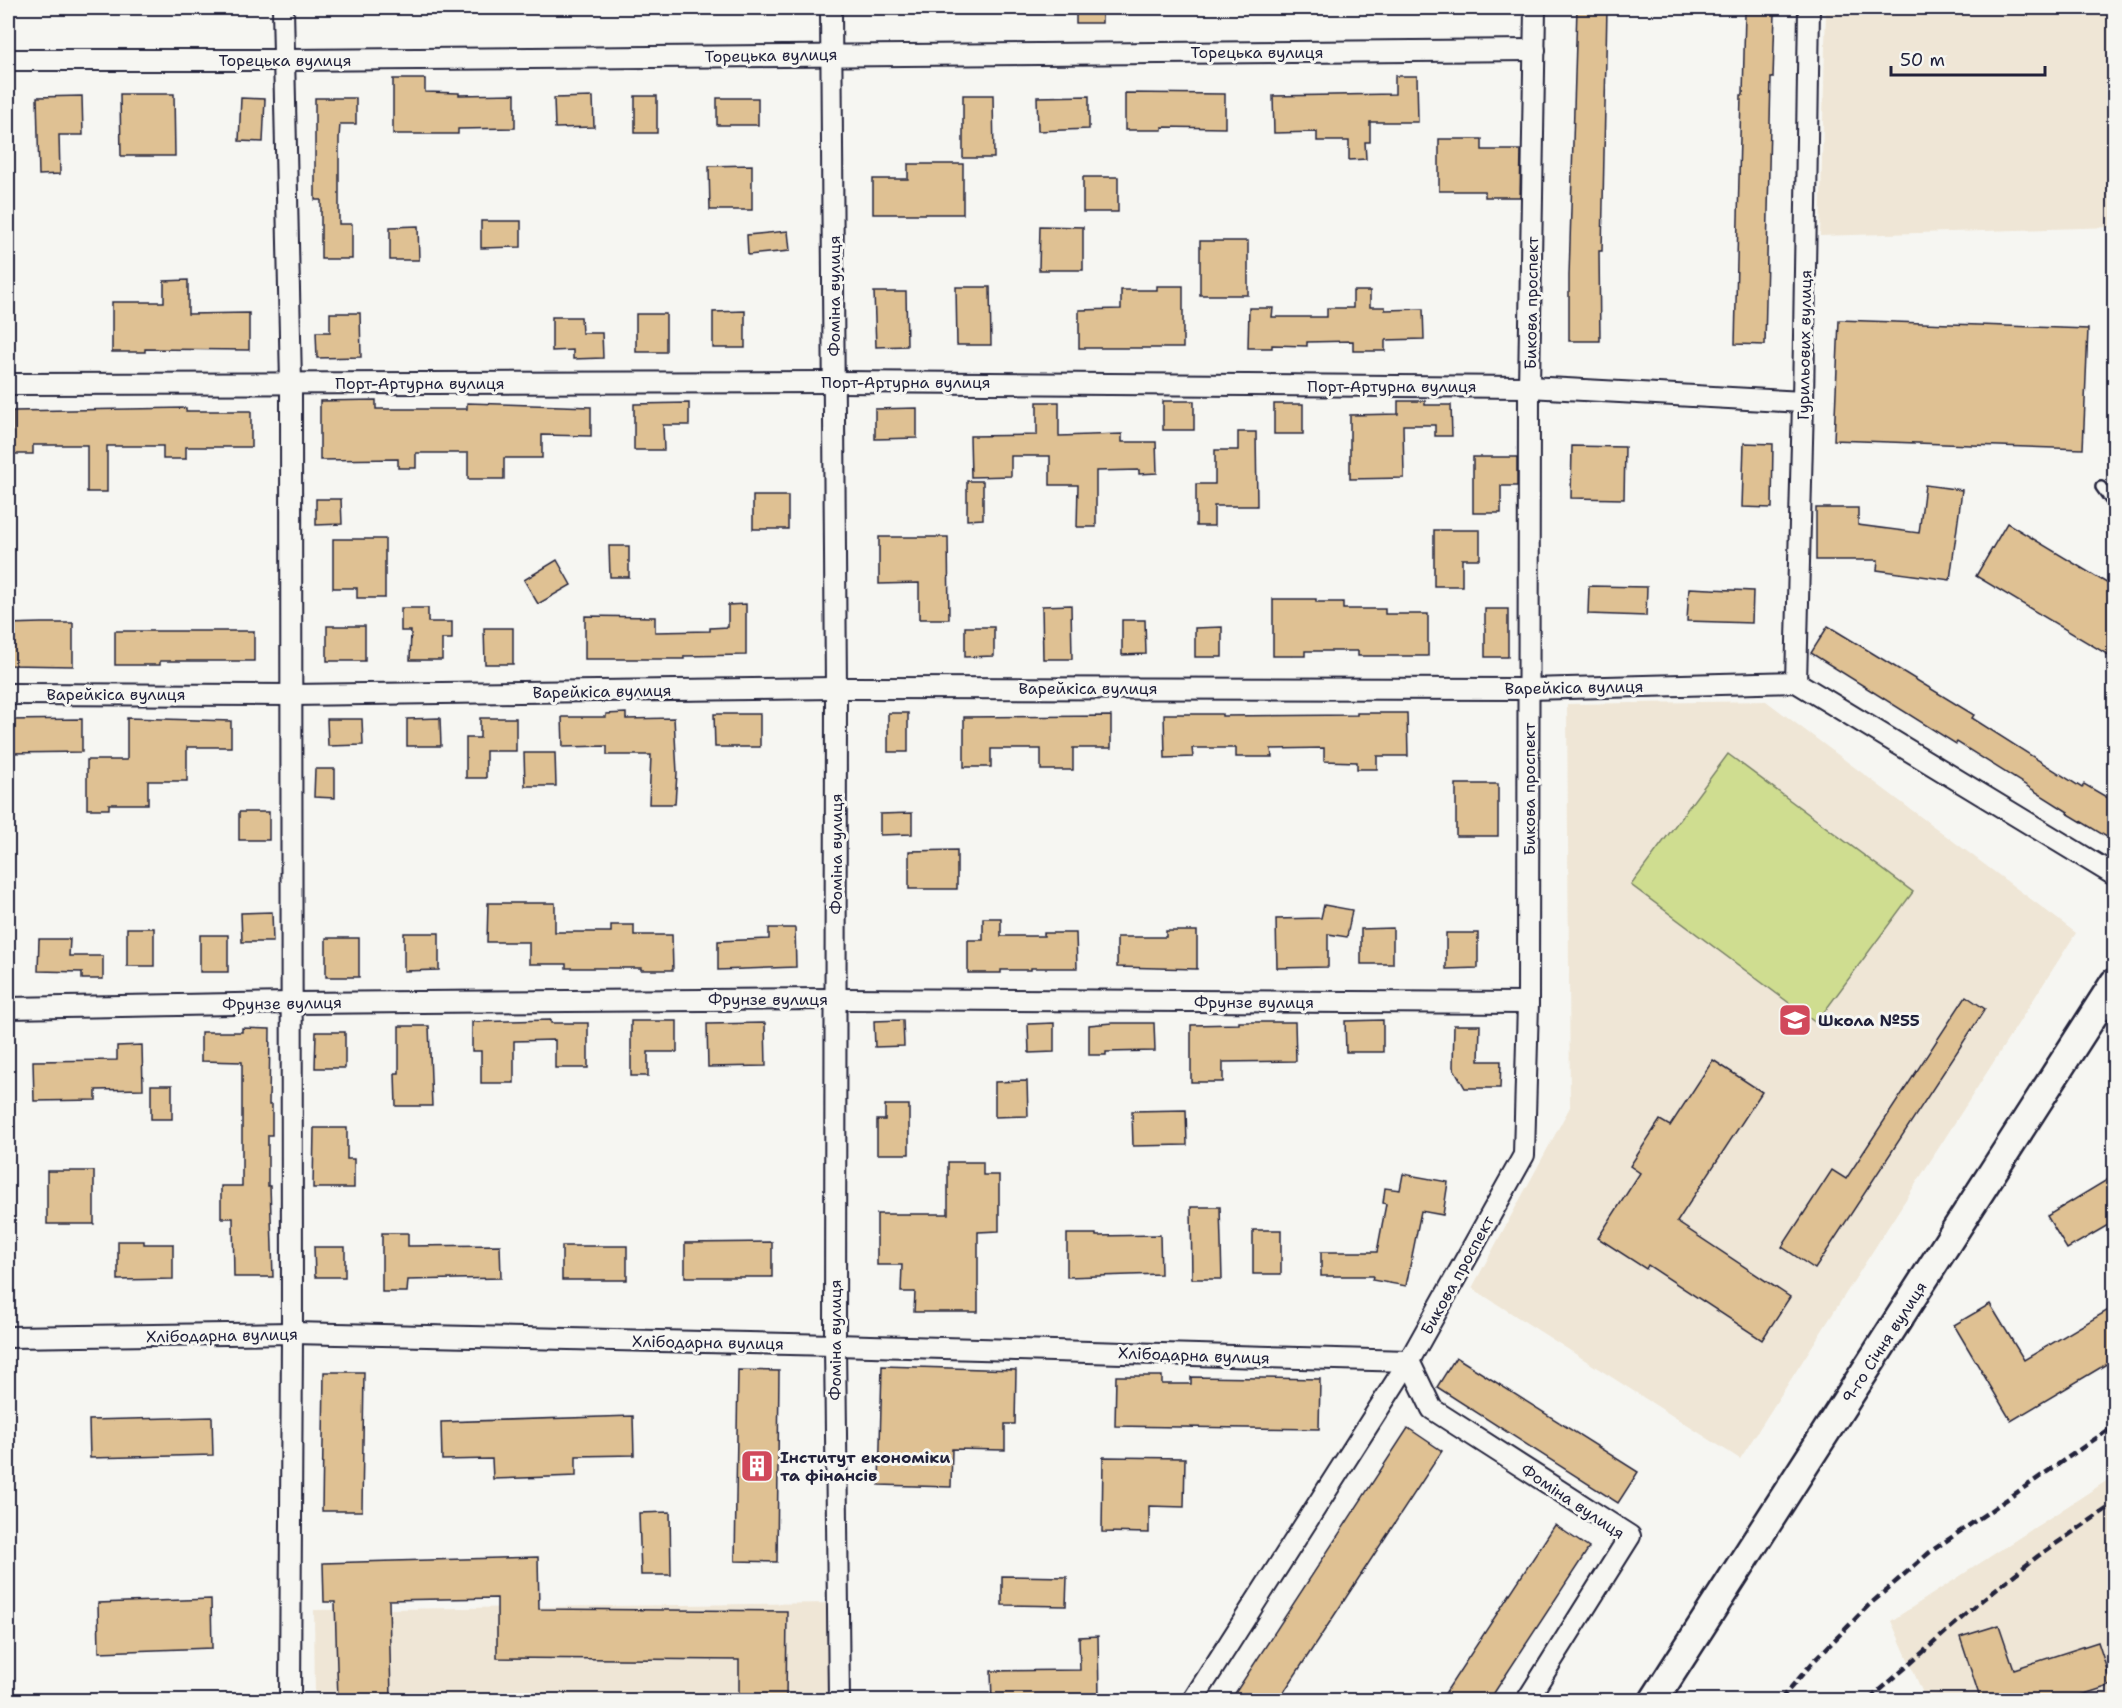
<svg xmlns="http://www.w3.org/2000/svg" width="2122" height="1708" viewBox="0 0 2122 1708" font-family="'Shantell Sans',sans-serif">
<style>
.built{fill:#efe6d6}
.green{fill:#cfdd90;stroke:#788066;stroke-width:1.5}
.building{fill:#dfc193;stroke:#22223b;stroke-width:1.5}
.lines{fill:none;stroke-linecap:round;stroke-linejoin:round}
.lane-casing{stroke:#22223b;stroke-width:14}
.street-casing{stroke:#22223b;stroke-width:24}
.secondary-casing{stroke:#22223b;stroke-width:32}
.lane{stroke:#f6f6f2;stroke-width:9}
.street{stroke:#f6f6f2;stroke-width:20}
.secondary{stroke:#f6f6f2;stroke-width:27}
.rail{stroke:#22223b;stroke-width:4.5;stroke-dasharray:9 4.5;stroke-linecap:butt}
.labels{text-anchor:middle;stroke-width:6;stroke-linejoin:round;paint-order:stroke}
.street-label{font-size:16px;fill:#22223b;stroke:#f6f6f2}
.poi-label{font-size:16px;font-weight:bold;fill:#22223b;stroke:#f6f6f2;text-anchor:start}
</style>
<rect width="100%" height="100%" fill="#f6f6f2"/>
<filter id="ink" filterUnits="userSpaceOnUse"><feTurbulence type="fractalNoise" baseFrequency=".0167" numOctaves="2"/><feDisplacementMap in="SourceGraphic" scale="12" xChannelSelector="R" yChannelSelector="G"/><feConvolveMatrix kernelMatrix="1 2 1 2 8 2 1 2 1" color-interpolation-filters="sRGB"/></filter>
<g filter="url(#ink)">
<g class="built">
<polygon points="1826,8 2114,8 2114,227 1820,236"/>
<polygon points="1766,701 2076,933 1740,1459 1472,1288 1570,1107 1567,704"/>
<polygon points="2114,1476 2114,1700 1926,1700 1891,1621"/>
<polygon points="832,1603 833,1700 315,1700 314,1610"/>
</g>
<polygon class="green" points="1728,754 1913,892 1816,1023 1631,885"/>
<g class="building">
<rect x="1076" y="8" width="26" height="15"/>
<polygon points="1577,8 1607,8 1602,251 1599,251 1600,341 1569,341 1569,276"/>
<polygon points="1745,13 1775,13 1773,78 1771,78 1765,345 1735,344 1741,95 1743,95"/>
<polygon points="1395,76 1417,76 1418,122 1370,122 1370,142 1365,142 1366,159 1349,160 1349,141 1317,141 1317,132 1274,133 1273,96 1395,94"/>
<polygon points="393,79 425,79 425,92 459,93 459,95 515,94 515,128 458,129 458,134 393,134"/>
<polygon points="1125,93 1225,94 1225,128 1162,127 1162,130 1125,130"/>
<polygon points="120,94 174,94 175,156 121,156"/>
<polygon points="963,95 993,95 994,158 963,158"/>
<polygon points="82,96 83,135 59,135 60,174 39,175 37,97"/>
<rect x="635" y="96" width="22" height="37"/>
<polygon points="1089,96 1089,129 1038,131 1037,97"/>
<polygon points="593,97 594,127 555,128 554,98"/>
<polygon points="241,98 265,99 263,142 239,141"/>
<polygon points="315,98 356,98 356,124 340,124 339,138 339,224 352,224 352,259 321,259 321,200 315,200"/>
<rect x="717" y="98" width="41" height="27"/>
<polygon points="1439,139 1482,139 1482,150 1521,150 1520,197 1485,197 1485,191 1439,191"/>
<polygon points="908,164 963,164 963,214 873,214 873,179 908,179"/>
<polygon points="752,165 752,210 710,210 709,166"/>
<rect x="1083" y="177" width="35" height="35"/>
<polygon points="481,221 521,221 521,247 481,248"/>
<polygon points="418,226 419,260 390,260 390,227"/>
<polygon points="1040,226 1083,227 1083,270 1039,270"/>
<polygon points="788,231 790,251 748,255 747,235"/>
<rect x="1200" y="241" width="48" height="54"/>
<polygon points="188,280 188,314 249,313 249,350 145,349 145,352 112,352 112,302 164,302 164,281"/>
<polygon points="1157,286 1183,286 1183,348 1079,348 1079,310 1121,309 1121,290 1157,290"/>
<polygon points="956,287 990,287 991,345 957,345"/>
<polygon points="1353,291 1370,291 1370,307 1385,307 1385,310 1423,309 1424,339 1385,340 1385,351 1353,351 1353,341 1307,342 1307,346 1272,345 1272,348 1248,348 1249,308 1273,308 1272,317 1327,317 1327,308 1353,308"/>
<polygon points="874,292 906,292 907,346 876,347"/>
<polygon points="745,311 745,348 713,348 713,312"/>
<polygon points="330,313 360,313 361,357 317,358 316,332 330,332"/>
<rect x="636" y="314" width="30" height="38"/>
<polygon points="552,317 581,317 582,333 602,333 603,358 573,359 573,350 552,351"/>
<polygon points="1839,320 2088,329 2083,449 1834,440"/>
<polygon points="376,400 376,409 467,409 467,403 591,407 591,436 542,435 542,458 504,458 504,479 468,479 468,453 416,453 416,468 398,468 398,459 320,460 320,401"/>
<rect x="1163" y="401" width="31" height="29"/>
<polygon points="1398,401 1425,401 1425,405 1451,405 1452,436 1435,436 1435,425 1403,425 1404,478 1350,479 1350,415 1398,414"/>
<polygon points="1037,402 1059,402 1059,436 1122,434 1122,442 1156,442 1157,473 1139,474 1139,470 1096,471 1096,527 1077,527 1078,485 1050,485 1050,456 1011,456 1011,476 971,477 970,436 1037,435"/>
<polygon points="689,403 689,425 663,425 664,450 634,450 634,404"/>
<rect x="1274" y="404" width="29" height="30"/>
<polygon points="186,408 186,411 251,411 251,447 186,447 186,459 163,459 163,446 107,446 107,492 87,492 87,445 33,445 33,454 13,454 13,411"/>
<polygon points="917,408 917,438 875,439 875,409"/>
<polygon points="1238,432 1256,432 1257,506 1214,506 1214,526 1196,526 1196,484 1215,484 1215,450 1238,450"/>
<polygon points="1744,443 1773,444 1772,508 1742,507"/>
<polygon points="1572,446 1625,447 1624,499 1571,498"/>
<polygon points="1473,457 1517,457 1517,486 1501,486 1501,513 1473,513"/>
<polygon points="967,481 983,481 983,519 967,520"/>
<polygon points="1925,485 1962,490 1950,580 1877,570 1878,560 1816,560 1816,508 1858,508 1858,525 1919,533"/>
<rect x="753" y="496" width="35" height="33"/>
<polygon points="316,499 341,499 342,524 316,525"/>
<polygon points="2007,523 2115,588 2115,659 1976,576"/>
<polygon points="1434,530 1480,530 1480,559 1462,559 1462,586 1434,586"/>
<polygon points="879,537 948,537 949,619 919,619 919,583 879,584"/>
<polygon points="333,539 385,539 385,598 357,598 357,588 333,588"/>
<polygon points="609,546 629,546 629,577 610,577"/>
<polygon points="557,560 571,585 538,604 524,580"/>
<polygon points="1589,586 1647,587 1646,616 1588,614"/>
<polygon points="1689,588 1753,591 1752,623 1687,621"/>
<polygon points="1273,599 1316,599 1316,602 1343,602 1343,609 1385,609 1385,614 1428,614 1428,656 1358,656 1358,651 1305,651 1305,656 1273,656"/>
<polygon points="746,604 746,655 684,656 684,659 585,659 585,616 655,617 655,632 710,631 710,628 728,627 728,605"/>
<polygon points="1071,605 1072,659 1043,659 1042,606"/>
<polygon points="401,608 428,608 428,622 452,622 452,639 442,639 442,660 410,660 411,631 401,631"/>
<rect x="1485" y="609" width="23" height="48"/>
<polygon points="1122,620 1145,620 1146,654 1122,655"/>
<polygon points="41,623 73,623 73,666 8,665 8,624"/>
<rect x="327" y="626" width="38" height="35"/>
<polygon points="1828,626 1974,715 1972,718 2082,788 2084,784 2115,802 2115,842 2067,813 2068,812 1957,742 1956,744 1811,653"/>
<polygon points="965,627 994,627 994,656 965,657"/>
<polygon points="1222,627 1222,657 1195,657 1195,628"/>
<polygon points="484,628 513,628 513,664 485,664"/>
<polygon points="115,631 254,631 254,661 160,661 160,665 115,665"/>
<polygon points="626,713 626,719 674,718 677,773 675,804 649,804 651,755 607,755 607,746 563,747 562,717 606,717 606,714"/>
<rect x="888" y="713" width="20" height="39"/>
<polygon points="1357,713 1407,713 1408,756 1377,756 1377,769 1357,769 1357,762 1324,761 1324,748 1271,749 1272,757 1236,757 1236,748 1192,748 1193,757 1165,758 1164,714 1222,714 1222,716 1357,715"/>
<polygon points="714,714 760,714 760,747 715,747"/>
<polygon points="1111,716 1111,748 1073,748 1073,770 1041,770 1041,749 991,749 991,767 964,767 964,717"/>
<polygon points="127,718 231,721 231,747 187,747 187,781 148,781 148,804 109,804 109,809 87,809 87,760 127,760"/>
<polygon points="440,718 441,746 407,746 407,719"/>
<polygon points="480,718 516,718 516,751 486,751 486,778 466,778 466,738 480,738"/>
<polygon points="82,719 82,752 8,753 8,720"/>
<polygon points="327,719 362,719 363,745 328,746"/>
<polygon points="524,753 555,753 556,786 525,786"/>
<polygon points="315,769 335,769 335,798 314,797"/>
<rect x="1456" y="784" width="42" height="52"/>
<rect x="239" y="812" width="30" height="28"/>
<polygon points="912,813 912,834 880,835 880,814"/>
<polygon points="957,850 957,889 909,889 909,851"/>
<polygon points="488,903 555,903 555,932 611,932 611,925 634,925 634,935 672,935 673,970 641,970 641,968 566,968 566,964 529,964 529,942 487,942"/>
<polygon points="1324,905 1352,910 1347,937 1328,934 1328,967 1277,968 1276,919 1321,918"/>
<polygon points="272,912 273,942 242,942 241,913"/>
<polygon points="983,918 1001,918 1001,936 1044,936 1044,933 1076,933 1077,968 1031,968 1031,970 1001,970 1001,973 968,973 968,940 983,940"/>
<rect x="127" y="928" width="27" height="38"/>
<polygon points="769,928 795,928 796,967 718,970 718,941 769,939"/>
<polygon points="1393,928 1393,964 1361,964 1361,929"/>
<polygon points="1166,931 1197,931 1197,969 1117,967 1117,937 1166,937"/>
<polygon points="404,933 439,933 439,970 404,971"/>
<polygon points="1446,933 1478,933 1478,968 1446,969"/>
<rect x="200" y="935" width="28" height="37"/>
<rect x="326" y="938" width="33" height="39"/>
<polygon points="39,939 70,939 69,956 103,956 103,979 82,979 82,972 38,971"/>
<polygon points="1966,996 1985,1009 1815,1269 1782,1247 1832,1170 1846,1179"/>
<polygon points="551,1020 551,1023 588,1023 588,1068 555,1068 555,1040 514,1041 514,1083 481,1083 481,1051 472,1051 472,1022"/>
<polygon points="903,1020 904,1046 875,1047 874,1021"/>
<polygon points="1383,1020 1383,1052 1346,1052 1345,1021"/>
<polygon points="631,1021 677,1021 677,1052 648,1052 648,1076 631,1076"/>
<polygon points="1239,1022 1295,1022 1296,1061 1223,1062 1223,1082 1191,1082 1191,1025 1239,1024"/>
<polygon points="765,1023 766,1066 708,1067 707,1024"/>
<polygon points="1054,1023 1054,1052 1029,1053 1028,1024"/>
<polygon points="1112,1023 1154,1023 1155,1051 1106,1052 1106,1055 1089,1055 1089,1025"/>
<polygon points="1454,1025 1480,1025 1479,1061 1501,1061 1500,1088 1465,1088 1453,1067"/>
<polygon points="399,1026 429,1026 432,1106 396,1106 395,1073 399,1073"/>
<polygon points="242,1028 270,1029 269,1105 272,1105 272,1135 268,1135 268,1186 270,1186 273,1277 234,1277 233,1218 221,1218 221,1186 242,1186 242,1062 201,1061 201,1032 242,1032"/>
<polygon points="316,1032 345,1032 345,1068 315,1068"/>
<polygon points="142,1045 143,1089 96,1090 96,1100 34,1101 33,1061 117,1060 117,1046"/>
<polygon points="1713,1060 1762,1092 1677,1222 1790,1297 1762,1340 1648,1265 1646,1269 1598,1238 1640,1173 1630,1166 1660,1120 1670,1126"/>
<polygon points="1027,1081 1028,1116 995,1117 995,1082"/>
<rect x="151" y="1085" width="21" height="34"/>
<polygon points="885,1105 909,1105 909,1154 877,1154 877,1120 885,1120"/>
<polygon points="1186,1110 1187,1145 1133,1146 1132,1111"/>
<polygon points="314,1128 347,1128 347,1159 354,1159 354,1188 313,1188"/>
<polygon points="948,1162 983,1162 983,1175 999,1175 999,1231 978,1232 978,1312 914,1312 915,1292 901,1292 902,1265 877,1265 877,1214 948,1214"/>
<rect x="47" y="1171" width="47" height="53"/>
<polygon points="1403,1174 1448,1182 1443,1215 1421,1211 1406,1286 1372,1280 1373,1276 1321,1276 1321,1252 1377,1252 1386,1204 1383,1203 1385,1188 1400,1190"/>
<polygon points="2115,1175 2115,1221 2067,1249 2047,1216"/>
<polygon points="1191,1207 1220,1207 1222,1279 1192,1279"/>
<rect x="1253" y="1230" width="28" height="44"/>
<polygon points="382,1233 408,1233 408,1246 500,1245 501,1278 408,1280 407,1292 382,1292"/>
<polygon points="1067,1234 1096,1234 1096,1236 1160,1235 1161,1274 1067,1277"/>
<polygon points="118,1241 144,1241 144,1244 173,1244 173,1279 118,1280"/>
<polygon points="772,1242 772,1277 685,1277 685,1243"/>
<rect x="562" y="1246" width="65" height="34"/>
<polygon points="314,1247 345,1247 345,1277 315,1277"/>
<polygon points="1990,1304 2024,1360 2115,1306 2115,1359 2011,1421 1954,1325"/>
<polygon points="1456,1357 1638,1472 1618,1503 1437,1387"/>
<polygon points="882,1366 1016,1370 1015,1424 1005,1424 1005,1450 952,1449 951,1487 879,1485"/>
<polygon points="738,1370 779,1371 777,1562 735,1561"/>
<polygon points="324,1372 364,1372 362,1511 322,1511"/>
<polygon points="1116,1376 1162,1376 1162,1384 1191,1384 1191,1377 1320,1379 1319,1429 1115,1426"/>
<polygon points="633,1416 634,1455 576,1456 576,1476 493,1479 492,1459 442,1460 441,1422"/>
<polygon points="212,1417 213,1455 90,1458 89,1420"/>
<polygon points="1408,1428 1442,1451 1347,1596 1278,1701 1230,1701"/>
<polygon points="1103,1457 1185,1458 1184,1507 1149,1506 1149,1533 1102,1532"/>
<polygon points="670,1512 671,1575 641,1575 639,1513"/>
<polygon points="1555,1525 1589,1548 1494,1693 1488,1701 1440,1701"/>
<polygon points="538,1557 539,1609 787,1611 786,1701 739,1701 739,1660 497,1658 497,1598 389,1600 391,1701 338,1701 335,1602 324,1602 323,1563"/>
<polygon points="1002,1576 1067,1577 1066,1606 1002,1605"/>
<polygon points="211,1599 212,1648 99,1652 98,1603"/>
<polygon points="1999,1625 2014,1669 2098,1642 2112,1685 2063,1701 1981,1701 1960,1637"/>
<polygon points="1098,1636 1099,1700 992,1701 991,1671 1080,1670 1079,1637"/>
</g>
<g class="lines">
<g class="lane-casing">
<polyline id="lane" points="2101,487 2114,505"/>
</g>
<g class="street-casing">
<g id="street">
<polyline points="283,8 291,383 292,1333 290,1700"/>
<polyline points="831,8 836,688 835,1345 839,1700"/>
<polyline points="8,60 284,60 1535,50"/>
<polyline points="8,384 835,382 1529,387 1803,402"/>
<polyline points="1796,682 1803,402 1809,8"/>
<polyline points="8,694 291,695 836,688 1529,689 1796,682 2114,875"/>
<polyline points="8,1008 291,1003 835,999 1528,1003"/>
<polyline points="8,1337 292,1333 835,1345 1409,1361"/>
<polyline points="1409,1361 1432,1409 1630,1536 1527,1700"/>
<polyline points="1193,1700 1409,1361 1524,1155 1528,1003 1529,387 1535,8"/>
</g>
</g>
<g class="secondary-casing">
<polyline id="secondary" points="1654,1700 2114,983"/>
</g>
<use href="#lane" class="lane"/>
<use href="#street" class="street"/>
<use href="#secondary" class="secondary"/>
<g class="rail">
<polyline points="1780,1700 1814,1661 1869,1605 1930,1552 2114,1426"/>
<polyline points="1869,1700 1982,1600 2038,1556 2114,1504"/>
</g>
</g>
</g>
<defs>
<g id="school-square" transform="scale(1.725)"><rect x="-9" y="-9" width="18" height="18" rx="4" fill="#d1495b" stroke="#f6f6f2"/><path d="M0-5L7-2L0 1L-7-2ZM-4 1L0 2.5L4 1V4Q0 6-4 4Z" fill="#fff"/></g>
<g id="building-square" transform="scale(1.725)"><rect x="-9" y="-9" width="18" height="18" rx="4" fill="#d1495b" stroke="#f6f6f2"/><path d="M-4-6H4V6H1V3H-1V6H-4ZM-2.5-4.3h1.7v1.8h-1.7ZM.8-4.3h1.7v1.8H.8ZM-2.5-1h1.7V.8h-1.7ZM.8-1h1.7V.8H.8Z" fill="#fff"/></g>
</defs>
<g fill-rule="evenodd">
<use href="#school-square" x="1795" y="1020"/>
<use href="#building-square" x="757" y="1466"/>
</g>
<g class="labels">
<g class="street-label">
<text x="1257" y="58">Торецька вулиця</text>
<text transform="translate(771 55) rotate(-1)" y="6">Торецька вулиця</text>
<text x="285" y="66">Торецька вулиця</text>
<text transform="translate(834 296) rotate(-90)" y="6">Фоміна вулиця</text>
<text transform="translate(1531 303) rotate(-89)" y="6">Бикова проспект</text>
<text transform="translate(1804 345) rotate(-89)" y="6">Гурильових вулиця</text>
<text x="906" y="388">Порт-Артурна вулиця</text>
<text x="420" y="389">Порт-Артурна вулиця</text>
<text x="1392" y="392">Порт-Артурна вулиця</text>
<text transform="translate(1574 687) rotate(-1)" y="6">Варейкіса вулиця</text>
<text x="1088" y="694">Варейкіса вулиця</text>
<text transform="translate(602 691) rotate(-1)" y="6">Варейкіса вулиця</text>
<text x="116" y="700">Варейкіса вулиця</text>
<text transform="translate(1529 789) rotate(-90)" y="6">Бикова проспект</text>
<text transform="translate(836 854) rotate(-90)" y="6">Фоміна вулиця</text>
<text x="768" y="1005">Фрунзе вулиця</text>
<text x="1254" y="1008">Фрунзе вулиця</text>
<text transform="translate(282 1003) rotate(-1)" y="6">Фрунзе вулиця</text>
<text transform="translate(1457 1275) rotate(-61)" y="6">Бикова проспект</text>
<text transform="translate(222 1335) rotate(-1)" y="6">Хлібодарна вулиця</text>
<text transform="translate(835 1340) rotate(-90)" y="6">Фоміна вулиця</text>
<text transform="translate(708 1342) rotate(1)" y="6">Хлібодарна вулиця</text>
<text transform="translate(1884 1342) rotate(-57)" y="6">9-го Січня вулиця</text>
<text transform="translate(1194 1355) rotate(2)" y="6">Хлібодарна вулиця</text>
<text transform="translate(1573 1501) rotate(34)" y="6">Фоміна вулиця</text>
</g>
<g class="poi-label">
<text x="1818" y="1026">Школа №55</text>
<text x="780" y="1463">Інститут економіки<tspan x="780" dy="18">та фінансів</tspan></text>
</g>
</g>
<rect width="2122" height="1708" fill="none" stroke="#f6f6f2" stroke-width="30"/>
<rect x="15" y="15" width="2092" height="1678" fill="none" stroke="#22223b" stroke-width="2" filter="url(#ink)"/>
<path d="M1891 66v9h154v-9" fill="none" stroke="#22223b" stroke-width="3"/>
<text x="1900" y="66" font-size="18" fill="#22223b" stroke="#f6f6f2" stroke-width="4.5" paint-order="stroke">50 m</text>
</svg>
